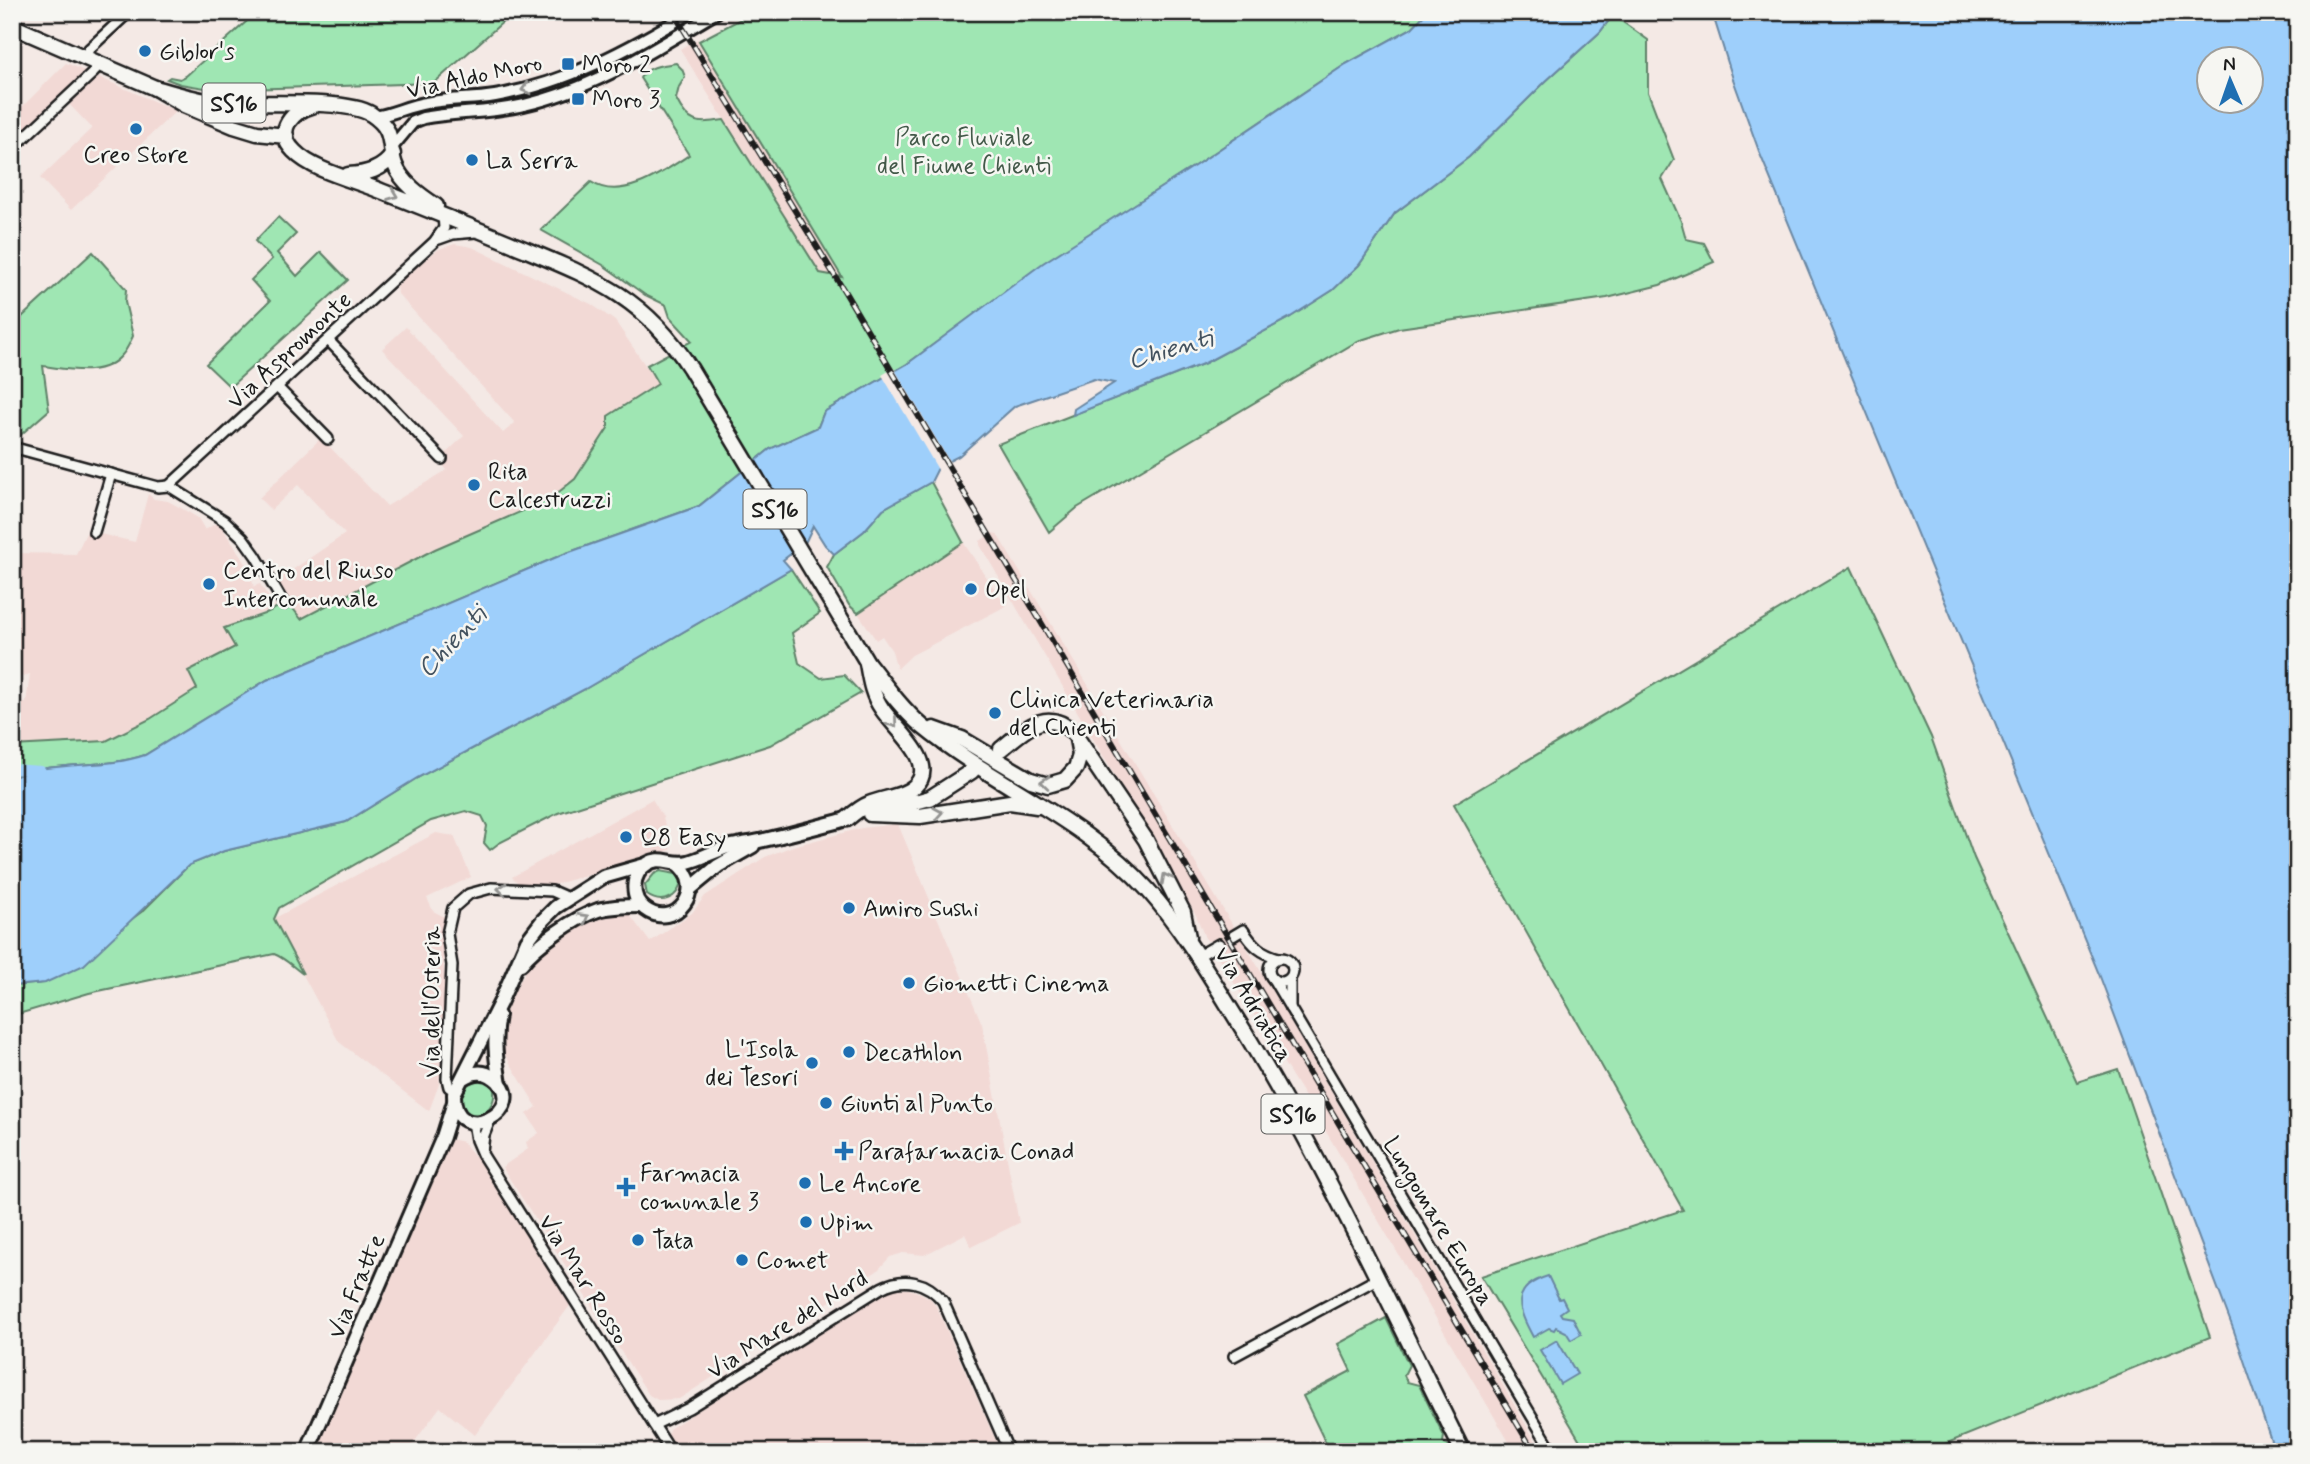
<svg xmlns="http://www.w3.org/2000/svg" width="2310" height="1464" viewBox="0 0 2310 1464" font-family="Mynerve,sans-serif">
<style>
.built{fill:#f2d9d5}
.green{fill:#9fe6b3;stroke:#5e8168;stroke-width:2}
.water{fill:#9ecffb;stroke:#6a87a2;stroke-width:2;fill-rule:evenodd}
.pier{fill:#f4e9e5}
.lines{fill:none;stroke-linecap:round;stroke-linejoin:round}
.canal{stroke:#9ecffb;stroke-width:10}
.minor-casing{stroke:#1c1c1c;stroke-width:14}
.tertiary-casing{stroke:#1c1c1c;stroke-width:16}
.secondary-casing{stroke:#1c1c1c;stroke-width:18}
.primary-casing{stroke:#1c1c1c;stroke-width:19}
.minor{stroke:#f6f6f2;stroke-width:9}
.tertiary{stroke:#f6f6f2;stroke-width:10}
.secondary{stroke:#f6f6f2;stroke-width:12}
.primary{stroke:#f6f6f2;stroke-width:14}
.rail-casing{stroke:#1c1c1c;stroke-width:6}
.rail{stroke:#f6f6f2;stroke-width:3.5;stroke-dasharray:10;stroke-linecap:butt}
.oneway{stroke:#949492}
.poi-dot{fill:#1f6fb2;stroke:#f6f6f2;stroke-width:2.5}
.labels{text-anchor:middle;stroke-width:5;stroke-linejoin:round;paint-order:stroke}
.shield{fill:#f6f6f2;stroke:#5d5d5c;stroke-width:2}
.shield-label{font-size:23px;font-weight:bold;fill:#1c1c1c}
.poi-label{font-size:24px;fill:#1c1c1c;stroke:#f6f6f2;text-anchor:start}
.street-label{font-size:24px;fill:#1c1c1c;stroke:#f6f6f2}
.park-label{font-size:24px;fill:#435949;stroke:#f6f6f2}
.water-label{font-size:26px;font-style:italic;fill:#43525f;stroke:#f6f6f2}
</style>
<rect width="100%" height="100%" fill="#f4e9e5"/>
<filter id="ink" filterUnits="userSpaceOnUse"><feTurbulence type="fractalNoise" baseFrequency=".0143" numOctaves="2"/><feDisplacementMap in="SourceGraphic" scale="14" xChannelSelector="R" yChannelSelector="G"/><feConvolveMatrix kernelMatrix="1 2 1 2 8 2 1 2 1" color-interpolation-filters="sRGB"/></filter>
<g filter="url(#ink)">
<g class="built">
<polygon points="698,39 848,287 837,300 680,49"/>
<polygon points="66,63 176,111 71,210 40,178 92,128 65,100 12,149 12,117"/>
<polygon points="455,244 472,247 591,304 615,321 658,384 608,416 608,427 575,479 550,499 435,549 301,620 276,581 345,534 298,485 271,510 259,498 321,438 387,506 447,470 439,460 464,436 382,349 406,327 503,433 515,423 398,294 397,286 423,261 439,249"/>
<polygon points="148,494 154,499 168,501 188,512 198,518 205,530 218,522 245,562 254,586 260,584 276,608 224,629 235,647 188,671 198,689 150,719 106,741 12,746 12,704 26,703 30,674 12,679 12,553 76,554 87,531 135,542"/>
<polygon points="993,533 997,534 1235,929 1231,933 1240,936 1542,1452 1515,1452 1318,1118 1215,952 1220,947 1219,944 1216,940 1208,941 1205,938 1196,915 980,545 980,541"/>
<polygon points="963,542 1006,606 912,655 897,669 892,651 882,636 876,640 858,613"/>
<polygon points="652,799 663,817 671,850 546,887 522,887 512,877"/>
<polygon points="898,824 982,1024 1019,1223 971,1247 965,1234 924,1255 903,1253 890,1257 877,1271 679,1399 658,1400 649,1395 502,1167 528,1149 526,1142 539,1133 527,1114 537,1107 499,1045 500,1027 509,1001 531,961 551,943 585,923 606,915 629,914 650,942 692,913 705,896 765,857 793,846 862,828"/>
<polygon points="436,833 454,836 471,877 427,898 433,911 445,917 445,920 443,948 446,1007 439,1084 429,1111 339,1042 273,919"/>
<polygon points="450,1139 463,1142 479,1161 571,1304 475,1435 440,1407 407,1452 313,1452 447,1141"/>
<polygon points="895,1289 909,1289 920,1293 930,1298 937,1308 1001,1452 678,1452 668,1436 669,1429 882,1295"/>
</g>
<g class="green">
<polygon points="257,12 514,12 434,83 217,90 180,84 167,79 170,77 180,79 186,76"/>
<path d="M754 12H1427L1412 28 1346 64 1196 165 1044 263 907 364 824 412 818 427 770 449 699 506 564 554 267 680 145 755C102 770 53 759 12 778V746L106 741 150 719 197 689 188 671 235 647 224 628 264 614 288 602 301 619 435 549 550 499 575 479 608 428V416L658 384 647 365 692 341 670 317 666 305 645 295 603 265 541 230 591 182C621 202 662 173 689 155L640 78C648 66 662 65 676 63L682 69 685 77 679 87 676 99C689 125 697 124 724 120L820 273 842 277 699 41Z"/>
<polygon points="1613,15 1648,40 1648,92 1674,160 1662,179 1681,221 1686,239 1704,243 1714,262 1660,285 1607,298 1399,328 1358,341 1077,508 1049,532 998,444 1205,363 1289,318 1333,290 1359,265 1395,213 1469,157 1546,81 1600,32"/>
<polygon points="278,217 296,234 277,253 297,276 321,252 348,280 230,387 206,364 270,301 251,280 272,259 255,241"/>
<path d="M93 252 126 289 125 302 133 336C130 342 127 350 122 355 103 378 68 369 43 366L49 410 16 439 12 438V326Z"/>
<polygon points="931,482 963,542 858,613 849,605 827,567 834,554 864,531 883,509"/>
<polygon points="1851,567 1931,737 1974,858 2077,1082 2118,1069 2210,1337 1925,1452 1587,1452 1481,1276 1683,1210 1454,804"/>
<path d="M791 569 820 613 792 633 799 663 821 678 844 675 861 693 770 745 558 813 499 843 490 850 484 843 487 826 482 816 466 811 431 821 279 908 274 919 303 974C293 967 285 958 274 954L89 993 12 1016V986L45 983 144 910 189 865 224 851 346 822 417 778 585 689Z"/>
<path d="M660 871 676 874 681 881C679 899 661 905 647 895L645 885 654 874Z"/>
<path d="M482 1078 493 1085C497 1100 491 1108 480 1116H472L463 1109 461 1097 468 1084Z"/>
<polygon points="1386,1318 1409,1365 1404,1375 1407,1382 1419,1385 1444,1436 1443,1443 1449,1446 1451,1452 1330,1452 1303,1396 1351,1371 1338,1344"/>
</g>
<g class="water">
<path d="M1427 12H1613V15L1600 32 1546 81 1469 157 1395 213 1359 265 1333 290 1289 318 1205 363 1073 415 1074 409 1114 383 1094 379 1015 406 959 456 939 466 931 482 883 509 864 531 834 554 825 545 813 526 805 543 783 560 791 569 585 689 417 778 346 822 224 851 189 865 84 965 45 983 12 986V778C53 759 102 770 145 755L267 680 564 554 699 506 770 449 818 427 824 412 907 364 1043 263 1196 165 1346 64 1412 28Z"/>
<path d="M1712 12H2298V1452H2275L2234 1331 2099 974 1760 154 1733 79ZM2208 60H2250V102H2208Z"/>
<path d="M1548 1276 1559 1299 1562 1298 1567 1308 1560 1313 1562 1316 1573 1318 1581 1334 1571 1340 1566 1332 1556 1327 1554 1330 1549 1328 1533 1337C1518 1309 1509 1288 1548 1276Z"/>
<polygon points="1557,1340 1577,1374 1560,1384 1540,1350"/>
</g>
<polygon class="pier" points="894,368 951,464 942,469 940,473 882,375"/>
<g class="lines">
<polyline class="canal" points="12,769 41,771"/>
<g class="minor-casing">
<g id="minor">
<polyline points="85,58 89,49 129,12"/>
<polyline points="12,149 94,72 98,63"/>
<polyline points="439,239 453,234 476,232"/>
<polyline points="328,340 442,459"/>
<polyline points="277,387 328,439"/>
<polyline points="12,447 158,487 169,486 225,521 243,538 256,556 284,604"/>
<polyline points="169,486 434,242 444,228 443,215"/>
<polyline points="94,532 111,474"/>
<path d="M1233 936 1243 930C1253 946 1261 953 1279 958"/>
<polyline points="1198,956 1219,944"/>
<circle cx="1281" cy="970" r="12"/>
<polyline points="1273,979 1553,1452"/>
<polyline points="1290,979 1290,1008"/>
<polyline points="455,1091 449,1087 447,1079 452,965 447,934 453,908 469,894 491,888 552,891 568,898"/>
<polyline points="473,1122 476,1140 482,1154 671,1452"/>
<polyline points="482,1152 484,1135 490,1120"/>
<polyline points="1234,1356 1377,1279"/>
<path d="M654 1425 689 1408 881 1288C904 1276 927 1281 943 1301L1009 1452"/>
</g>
</g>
<g class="tertiary-casing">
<g id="tertiary">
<path d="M375 117C393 114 408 106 426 103 449 98 472 100 495 96 567 83 630 49 691 12"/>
<path d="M393 146 413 122 423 118C457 112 491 113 524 105 595 89 656 48 717 12"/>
</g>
</g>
<g class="secondary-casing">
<g id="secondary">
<path d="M676 863C709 887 675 932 645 909 630 898 631 874 647 864 661 855 673 866 688 862 701 859 714 851 728 847 740 844 752 843 764 840 792 834 820 826 847 819"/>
<polyline points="690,889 718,866 753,846"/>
<path d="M521 964C536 945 574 918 598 910 612 906 627 906 641 906"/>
<path d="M498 1015C493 1039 496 1060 500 1084"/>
<path d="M463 1078C473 1072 484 1070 494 1078 535 1108 453 1152 454 1094L500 1003 527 941 543 920 556 907 603 877 645 865"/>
<polyline points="307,1452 443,1137 454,1102"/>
</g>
</g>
<g class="primary-casing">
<g id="primary">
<polyline points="12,26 155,88 184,105 234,126 257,133 286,136"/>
<path d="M155 88C177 94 200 102 223 103 257 105 346 98 371 114 396 131 387 142 395 165 402 183 421 196 436 206"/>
<path d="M314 105C293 111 273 130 294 151 313 171 355 180 381 191 424 208 467 225 510 243 588 276 642 293 690 368L867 662C884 684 901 708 922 726 995 786 1083 818 1148 890 1187 934 1215 985 1246 1034 1327 1168 1393 1311 1463 1452"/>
<path d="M348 175C366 174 383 170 393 154"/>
<polyline points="934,729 962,739 1031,780 1048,785 1065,780 1076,768 1080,755 1077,739"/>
<path d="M1001 749C1024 731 1045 706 1073 732L1146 840 1183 912 1188 937"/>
<polyline points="882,811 930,798 972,771"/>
<polyline points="870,814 920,816 1010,802 1037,806"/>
<path d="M847 819C854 813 861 807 869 804 883 798 904 797 915 786 940 763 894 728 882 709 872 695 870 680 867 663"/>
</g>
</g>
<use href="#minor" class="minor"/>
<use href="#tertiary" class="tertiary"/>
<use href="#secondary" class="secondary"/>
<use href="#primary" class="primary"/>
<g class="rail-casing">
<polyline id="rail" points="673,12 846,294 1534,1452"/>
</g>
<use href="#rail" class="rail"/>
</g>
<defs><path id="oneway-chevron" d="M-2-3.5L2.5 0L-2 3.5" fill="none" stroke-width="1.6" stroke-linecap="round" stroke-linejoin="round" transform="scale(1.75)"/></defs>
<g class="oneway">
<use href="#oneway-chevron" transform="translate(526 89) rotate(165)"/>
<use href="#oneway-chevron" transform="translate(393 195) rotate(21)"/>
<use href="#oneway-chevron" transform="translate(893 723) rotate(50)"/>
<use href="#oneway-chevron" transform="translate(1045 782) rotate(-175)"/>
<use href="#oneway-chevron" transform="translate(938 813) rotate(-9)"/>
<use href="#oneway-chevron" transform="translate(1166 878) rotate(-118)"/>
<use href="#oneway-chevron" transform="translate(502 889) rotate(-175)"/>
<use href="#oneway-chevron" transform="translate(584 918) rotate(-30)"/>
</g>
</g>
<g class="poi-dot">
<circle cx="145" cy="51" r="7"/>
<rect x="561" y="57" width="14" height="14" rx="3.5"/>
<rect x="571" y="92" width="14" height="14" rx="3.5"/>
<circle cx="136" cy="129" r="7"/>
<circle cx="472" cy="160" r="7"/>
<circle cx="474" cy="485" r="7"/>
<circle cx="209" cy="584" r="7"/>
<circle cx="971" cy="589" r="7"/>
<circle cx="995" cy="713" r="7"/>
<circle cx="626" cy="837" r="7"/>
<circle cx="849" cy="908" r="7"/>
<circle cx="909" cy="983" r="7"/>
<circle cx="849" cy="1052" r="7"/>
<circle cx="812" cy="1063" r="7"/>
<circle cx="826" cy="1103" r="7"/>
<path d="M840.5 1140.5h7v7h7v7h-7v7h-7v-7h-7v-7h7z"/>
<circle cx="805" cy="1183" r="7"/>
<path d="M622.5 1176.5h7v7h7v7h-7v7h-7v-7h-7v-7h7z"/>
<circle cx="806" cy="1222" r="7"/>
<circle cx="638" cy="1240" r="7"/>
<circle cx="742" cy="1260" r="7"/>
</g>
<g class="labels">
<g class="shield">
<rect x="202.5" y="83.5" width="63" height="39" rx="5"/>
<rect x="743.5" y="489.5" width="63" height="39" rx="5"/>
<rect x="1261.5" y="1094.5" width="63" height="39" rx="5"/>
</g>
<g class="shield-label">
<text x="234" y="111">SS16</text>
<text x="775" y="517">SS16</text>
<text x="1293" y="1122">SS16</text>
</g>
<g class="poi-label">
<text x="159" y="59">Giblor's</text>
<text x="582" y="72">Moro 2</text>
<text x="592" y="107">Moro 3</text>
<text x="136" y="162" text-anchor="middle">Creo Store</text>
<text x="486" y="168">La Serra</text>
<text x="488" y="479">Rita<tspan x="488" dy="28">Calcestruzzi</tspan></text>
<text x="223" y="578">Centro del Riuso<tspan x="223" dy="28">Intercomunale</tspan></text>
<text x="985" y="597">Opel</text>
<text x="1009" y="707">Clinica Veterinaria<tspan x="1009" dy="28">del Chienti</tspan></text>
<text x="640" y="845">Q8 Easy</text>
<text x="863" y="916">Amiro Sushi</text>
<text x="923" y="991">Giometti Cinema</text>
<text x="798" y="1057" text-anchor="end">L'Isola<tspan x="798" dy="28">dei Tesori</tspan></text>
<text x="863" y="1060">Decathlon</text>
<text x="840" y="1111">Giunti al Punto</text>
<text x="858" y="1159">Parafarmacia Conad</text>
<text x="640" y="1181">Farmacia<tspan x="640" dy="28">comunale 3</tspan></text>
<text x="819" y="1191">Le Ancore</text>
<text x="820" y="1230">Upim</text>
<text x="652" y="1248">Tata</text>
<text x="756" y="1268">Comet</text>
</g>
<g class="street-label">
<text transform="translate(474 76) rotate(-12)" y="8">Via Aldo Moro</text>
<text transform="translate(289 350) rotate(-43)" y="8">Via Aspromonte</text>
<text transform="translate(431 1002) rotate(-90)" y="8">Via dell'Osteria</text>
<text transform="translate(1254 1004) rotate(59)" y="8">Via Adriatica</text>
<text transform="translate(1439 1221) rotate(59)" y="8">Lungomare Europa</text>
<text transform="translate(584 1279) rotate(58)" y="8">Via Mar Rosso</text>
<text transform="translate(356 1286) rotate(-67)" y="8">Via Fratte</text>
<text transform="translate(787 1324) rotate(-32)" y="8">Via Mare del Nord</text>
</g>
<g class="park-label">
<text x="964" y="145">Parco Fluviale<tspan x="964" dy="28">del Fiume Chienti</tspan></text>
</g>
<g class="water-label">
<text transform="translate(1170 348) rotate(-16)" y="9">Chienti</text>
<text transform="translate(451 641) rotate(-47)" y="9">Chienti</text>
</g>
</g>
<rect width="2310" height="1464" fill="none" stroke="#f6f6f2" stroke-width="42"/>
<rect x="21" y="21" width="2268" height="1422" fill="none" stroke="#1c1c1c" stroke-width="2.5" filter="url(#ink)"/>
<g transform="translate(2230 80) rotate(358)"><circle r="33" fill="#f6f6f2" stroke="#9f9f9c" stroke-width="2"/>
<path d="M0-5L12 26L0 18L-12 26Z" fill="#1f6fb2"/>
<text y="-10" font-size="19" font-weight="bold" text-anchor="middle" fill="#1c1c1c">N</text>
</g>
</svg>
